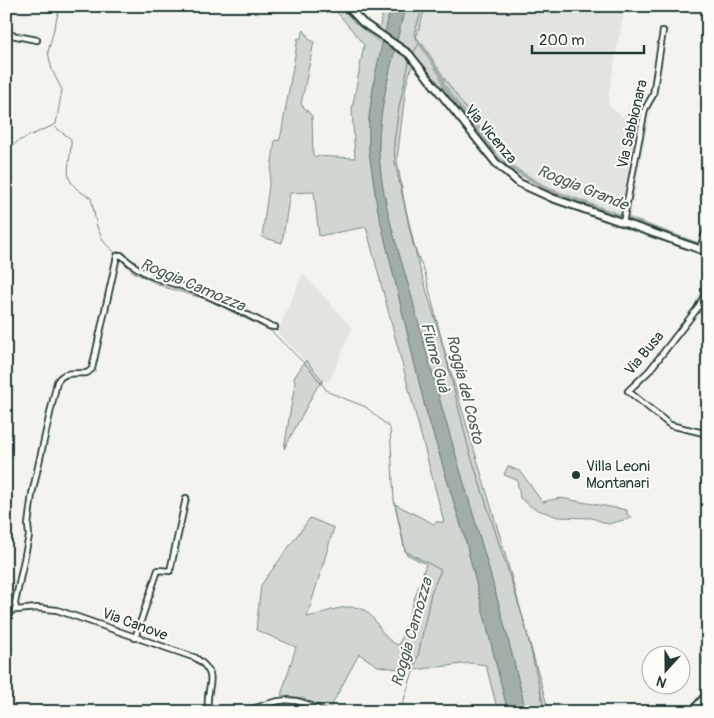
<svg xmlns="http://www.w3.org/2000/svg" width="714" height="718" viewBox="0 0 714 718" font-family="Pangolin,sans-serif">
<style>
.built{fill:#e2e5df}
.green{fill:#d1d6d1;stroke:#788a82}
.water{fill:#a3aea7;stroke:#6e8179}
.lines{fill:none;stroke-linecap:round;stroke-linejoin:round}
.stream{stroke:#6e8179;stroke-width:1}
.canal{stroke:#a3aea7;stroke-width:4}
.minor-casing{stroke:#1f3d34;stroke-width:8}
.tertiary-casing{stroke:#1f3d34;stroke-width:9}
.secondary-casing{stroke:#1f3d34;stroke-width:10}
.minor{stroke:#fdfcf7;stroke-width:4.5}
.tertiary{stroke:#fdfcf7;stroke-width:5.5}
.secondary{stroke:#fdfcf7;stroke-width:6}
.poi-dot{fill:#1f3d34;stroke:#fdfcf7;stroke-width:2}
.labels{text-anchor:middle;stroke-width:4;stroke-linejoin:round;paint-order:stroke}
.street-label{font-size:15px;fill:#1f3d34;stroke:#fdfcf7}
.poi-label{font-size:15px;fill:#1f3d34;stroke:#fdfcf7;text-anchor:start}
.water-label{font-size:16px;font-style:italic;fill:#475f56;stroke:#fdfcf7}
</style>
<rect width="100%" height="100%" fill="#f4f4ef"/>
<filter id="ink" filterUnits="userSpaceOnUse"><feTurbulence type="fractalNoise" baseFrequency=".02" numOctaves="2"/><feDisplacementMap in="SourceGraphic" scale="10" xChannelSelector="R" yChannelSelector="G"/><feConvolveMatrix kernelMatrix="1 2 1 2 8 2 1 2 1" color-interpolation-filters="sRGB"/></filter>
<g filter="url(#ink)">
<g class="built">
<polygon points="426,6 625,6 609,93 609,106 627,120 630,104 651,108 629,222 550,194 519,179 507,169 484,142 487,139 416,38"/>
<polygon points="303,273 352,328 330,380 326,383 277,332"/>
</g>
<g class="green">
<path d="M332 6H340L355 23 383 45 375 75 369 117V151L377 206 425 407 466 542 508 712H498L486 665 471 663 414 670 398 669 378 666 359 654 328 712 303 698 281 695 296 647 256 630 261 585 310 518 334 528 307 617C322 614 338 606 353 607 377 607 378 640 399 645L426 564 406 554 395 504 434 524 436 522H444L366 227 319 236 314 192 290 193 282 243 262 237 275 140 279 141 281 135 298 38 300 39 304 30 309 39 314 42 301 104 312 116 313 156 355 158 352 109 364 45Z"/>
<polygon points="384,6 391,6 385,34 379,30"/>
<path d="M405 6H426L416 38 488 140 484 142 415 56 406 85 397 160 404 201 418 262 502 543 549 712H526C495 576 450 445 415 310 402 259 381 205 379 152 377 109 396 49 405 6Z"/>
<polygon points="306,360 323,381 317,387 284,449 295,383 294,378"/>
<polygon points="508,466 521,472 542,502 560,498 627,510 627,514 632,518 608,524 592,518 558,517 533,508 520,498 517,480 504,475"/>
</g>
<path class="water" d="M391 6H405C396 49 377 109 379 152 381 205 402 259 415 310 450 445 495 576 526 712H508L466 542 425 407 377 206 369 151V117L375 75Z"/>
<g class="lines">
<g class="stream">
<polyline points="412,55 420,42 414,34 423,6"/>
<polyline points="410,58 399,107 394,142 395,162 413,244 425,273 469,450 525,624 545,712"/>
<path d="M55 127 71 139C72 167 56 180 91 198L97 227 104 242 115 253"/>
<polyline points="6,151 18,141 56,124 62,90 52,70 48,52 60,6"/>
<polyline points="119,258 133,272 164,287 206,299 271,331 310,369 328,392 366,407 390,428 394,500 405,551 441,570 431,593 418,656 400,712"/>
</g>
<polyline class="canal" points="421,44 441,75 444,86 459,107 497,157 507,165 549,190 708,248"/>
<g class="minor-casing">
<g id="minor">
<polyline points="6,34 37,40"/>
<polyline points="623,223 645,109 653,95 663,31"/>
<polyline points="707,252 708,273"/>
<polyline points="708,276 704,296 697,309 649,371 628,391 670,425 708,434"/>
<polyline points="706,480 708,480"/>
<path d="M16 609 15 603 29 536 28 525 32 494 57 382C64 370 75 374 87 373L92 369 117 256 121 255C146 279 165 280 196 291 221 301 245 313 269 326L275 327"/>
<path d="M6 611 37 608 57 610 196 658C224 678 202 688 209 712"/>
<polyline points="135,638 158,570 170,571 186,498"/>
<polyline points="706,662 708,649"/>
<path d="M245 712C277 700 292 693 323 712"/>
</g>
</g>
<g class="tertiary-casing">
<g id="tertiary">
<polyline points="700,250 708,225"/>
<polyline points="704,712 708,698"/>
</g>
</g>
<g class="secondary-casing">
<g id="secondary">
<polyline points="347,6 363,23 409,54 496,163 519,183 552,198 708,252"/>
<polyline points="692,712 708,693"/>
</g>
</g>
<use href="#minor" class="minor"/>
<use href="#tertiary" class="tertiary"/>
<use href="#secondary" class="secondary"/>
</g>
</g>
<circle class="poi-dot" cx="576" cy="475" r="5"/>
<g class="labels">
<g class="street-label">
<text transform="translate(632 124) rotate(-77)" y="5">Via Sabbionara</text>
<text transform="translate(491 134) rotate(50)" y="5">Via Vicenza</text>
<text transform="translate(644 353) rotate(-50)" y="5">Via Busa</text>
<text transform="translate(135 624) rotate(20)" y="5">Via Canove</text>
</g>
<g class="poi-label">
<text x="586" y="471">Villa Leoni<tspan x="586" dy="17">Montanari</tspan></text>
</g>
<g class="water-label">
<text transform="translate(583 187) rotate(22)" y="6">Roggia Grande</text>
<text transform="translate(193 284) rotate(23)" y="6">Roggia Camozza</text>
<text transform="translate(436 357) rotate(75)" y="6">Fiume Guà</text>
<text transform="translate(466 389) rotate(76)" y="6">Roggia del Costo</text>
<text transform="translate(411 632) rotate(-74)" y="6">Roggia Camozza</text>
</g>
</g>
<rect width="714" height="718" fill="none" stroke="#fdfcf7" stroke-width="25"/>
<rect x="12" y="12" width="689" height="693" fill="none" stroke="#1f3d34" stroke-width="2" filter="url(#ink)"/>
<g transform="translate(666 670) rotate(201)"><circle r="24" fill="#fdfcf7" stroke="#a4b0a9"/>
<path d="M0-4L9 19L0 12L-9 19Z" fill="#1f3d34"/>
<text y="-8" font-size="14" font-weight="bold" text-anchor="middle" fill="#1f3d34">N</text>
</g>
<path d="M532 45v8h112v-8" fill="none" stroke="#1f3d34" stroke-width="2.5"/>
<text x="539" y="45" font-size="15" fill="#1f3d34" stroke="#fdfcf7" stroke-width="4" paint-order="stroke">200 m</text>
</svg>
